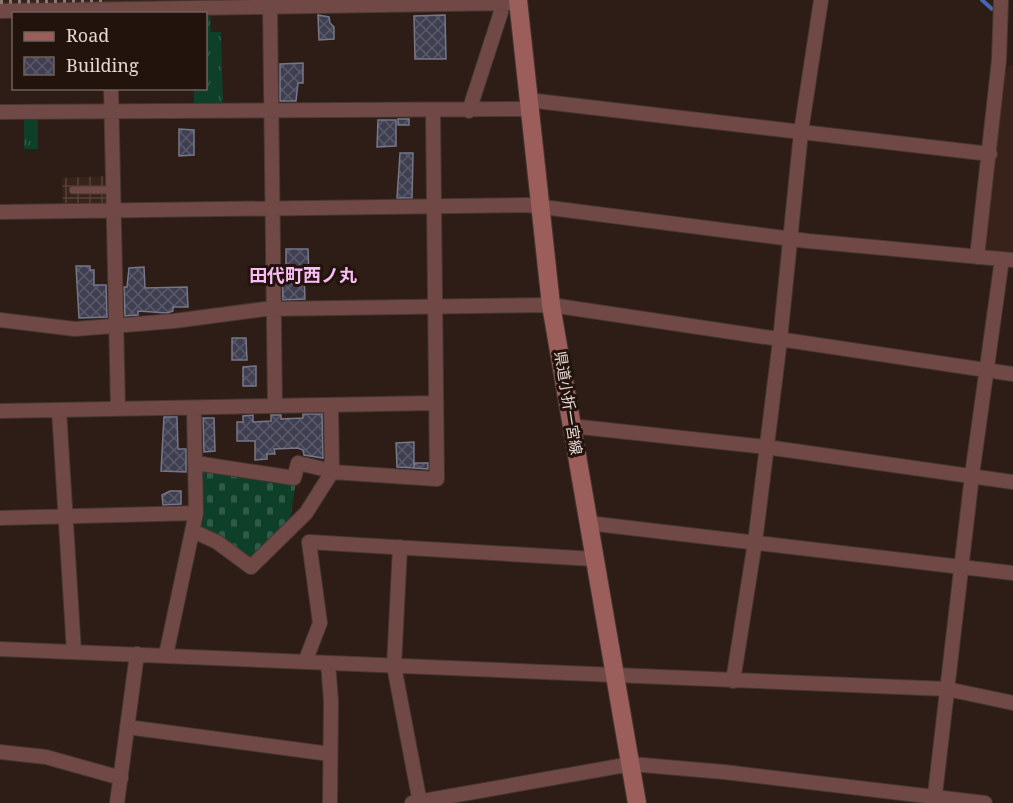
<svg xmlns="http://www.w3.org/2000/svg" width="1013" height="803" font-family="'Noto Serif','Noto Sans JP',serif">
<defs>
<pattern id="industrial-grid" width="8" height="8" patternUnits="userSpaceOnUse" patternTransform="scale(1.5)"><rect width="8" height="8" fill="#392219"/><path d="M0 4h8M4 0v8" fill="none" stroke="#56413a"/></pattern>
<pattern id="grass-tufts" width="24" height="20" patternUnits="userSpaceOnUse" patternTransform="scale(1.5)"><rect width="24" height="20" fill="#0d3f29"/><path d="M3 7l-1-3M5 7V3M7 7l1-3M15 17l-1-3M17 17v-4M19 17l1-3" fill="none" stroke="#305a47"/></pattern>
<pattern id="cemetery-stones" width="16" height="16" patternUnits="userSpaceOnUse" patternTransform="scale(1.5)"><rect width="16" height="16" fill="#0d3f29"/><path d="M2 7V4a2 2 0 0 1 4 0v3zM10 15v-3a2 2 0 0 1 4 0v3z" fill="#305a47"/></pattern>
<pattern id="building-cross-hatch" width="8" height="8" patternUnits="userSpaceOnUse" patternTransform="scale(1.5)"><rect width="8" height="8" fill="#3e3f50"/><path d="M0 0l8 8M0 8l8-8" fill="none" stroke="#5a5a68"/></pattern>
</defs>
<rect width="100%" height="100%" fill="#2d1d16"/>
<!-- built -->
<path fill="#392219" d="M0 0H464L0 8Z
M1009 66H1013V253L986 250 983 244 1003 76Z"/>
<!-- industrial -->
<path fill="url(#industrial-grid)" d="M108 176V201L104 205H63L62 178Z"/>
<!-- grass -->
<path fill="url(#grass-tufts)" d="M210 13 211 32H221L223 105 194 106V89L206 88V14Z
M24 117H38V149H24Z"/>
<!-- cemetery -->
<path fill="url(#cemetery-stones)" d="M200 466 296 481 290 520 252 559H248L203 532 199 526Z"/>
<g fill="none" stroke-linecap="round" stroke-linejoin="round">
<!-- stream -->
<path stroke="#4567ae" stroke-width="4" d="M982 0 992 9"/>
</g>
<!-- building -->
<path fill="url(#building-cross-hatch)" stroke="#75778a" stroke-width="1.5" d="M318 15 329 17 330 23 334 27V39L319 40Z
M445 15 446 59H415L414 16Z
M303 63V83H298L296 101H280V64Z
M398 119H409V125H398Z
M378 120H396V146L377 147Z
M179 129 194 130V155L179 156Z
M400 153H413L412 198H397Z
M286 249H308L309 276H304L305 299 283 300 282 267H286Z
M76 266H90V270H94V285H106L107 317 79 318Z
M144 267 145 288 187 287 188 307H173V311L167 313 138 311V315L125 316 124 287H127L129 268Z
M232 338H246L247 360H232Z
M256 366V386H243V367Z
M303 414H322L323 458 304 455 303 450 298 448 274 449 275 454H267V459L255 460V441H237V422H243V416L253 415V422L271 421V415H281V419L303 418Z
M164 417H177L178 449H186V472L161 471Z
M203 418H214L215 451 204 452Z
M414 442V468L397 467 396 443Z
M415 463H428V469L414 468Z
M170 491H181V504L163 505 162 495Z"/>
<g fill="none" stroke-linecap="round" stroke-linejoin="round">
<!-- lane casing -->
<g stroke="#463730" stroke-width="9">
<path id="lane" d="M73 190H111"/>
</g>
<!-- street casing -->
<g stroke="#463730" stroke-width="16">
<path id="street" d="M270 7 275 406
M0 11 518 3
M111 88 118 409
M528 100 990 154
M469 111 501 12 500 3
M0 112 529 109
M0 212 527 205 808 241 1013 260
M977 257 999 60 1001 0
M0 320 75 329 174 321 265 309 551 305 1013 374
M331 405 332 472
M59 410 74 652
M0 411 436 403
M571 426 766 447 1013 482
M195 463 294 478 298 463 332 471
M0 518 196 513
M588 523 1013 573
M193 531 217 542 251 567 306 513 332 472 437 479 433 111
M400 547 394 666 420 803
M0 649 947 689 1013 703
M166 655 196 513 194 408
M305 662 320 623 309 542 594 559
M328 663 331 701 330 803
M733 681 755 542 780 340 801 132 821 0
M127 727 330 754
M0 752 46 757 121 778
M117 803 137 654
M412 803 631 764 724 772 985 803
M934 803 972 475 1002 259"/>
</g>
<!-- secondary casing -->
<g stroke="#463730" stroke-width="20">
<path id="secondary" d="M518 0 551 305 637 803"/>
</g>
<!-- lane -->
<use href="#lane" stroke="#704946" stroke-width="7"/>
<!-- street -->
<use href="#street" stroke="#704946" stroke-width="14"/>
<!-- secondary -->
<use href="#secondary" stroke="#9c5e5a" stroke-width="18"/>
<!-- rail -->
<path stroke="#897b75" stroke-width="4" stroke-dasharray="3 6" stroke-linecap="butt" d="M0 2 104 0"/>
</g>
<g text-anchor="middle" stroke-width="6" stroke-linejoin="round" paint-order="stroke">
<!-- street labels -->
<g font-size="15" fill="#e3d7d2" stroke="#23130d">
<text transform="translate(568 403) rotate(81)" y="5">県道小折一宮線</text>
</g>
<!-- quarter labels -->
<g font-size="18" font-weight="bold" fill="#f9bcf4" stroke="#23130d">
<text x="303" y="282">田代町西ノ丸</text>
</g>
</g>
<!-- legend -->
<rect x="12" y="12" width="195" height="78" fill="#23130d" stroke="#70615c" stroke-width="1.5"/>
<rect x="24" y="32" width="30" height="9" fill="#9c5e5a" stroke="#70615c" stroke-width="1.5"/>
<text x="66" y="42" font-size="18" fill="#e3d7d2">Road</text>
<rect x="24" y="57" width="30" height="18" fill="url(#building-cross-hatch)" stroke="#70615c" stroke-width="1.5"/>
<text x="66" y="72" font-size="18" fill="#e3d7d2">Building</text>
</svg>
